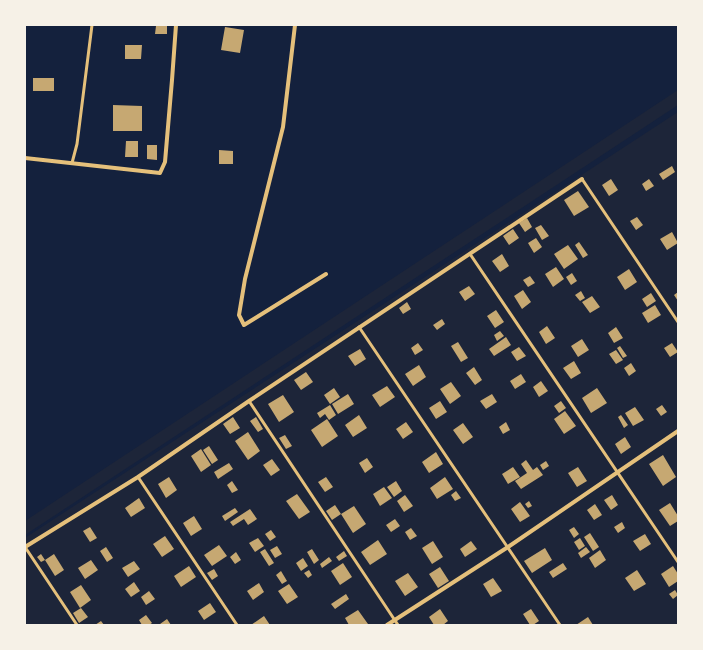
<svg xmlns="http://www.w3.org/2000/svg" width="703" height="650" font-family="Inter,sans-serif">
<rect width="100%" height="100%" fill="#14213d"/>
<!-- green -->
<path fill="#1d2539" d="M678 90V105L25 535V521Z
M678 112V625H25V538Z"/>
<!-- building -->
<path fill="#c6a872" d="M156 26H167V34H155Z
M225 27 244 30 240 53 221 50Z
M125 45H142L141 59H125Z
M33 78H54V91H33Z
M113 105 142 106V131H113Z
M126 141H138V157H125Z
M147 145H157V160L147 159Z
M219 150 233 151V164H219Z
M672 166 675 172 663 180 659 174Z
M611 179 618 190 609 196 602 185Z
M649 179 654 186 646 191 642 184Z
M578 191 589 207 574 216 564 200Z
M637 217 643 225 636 230 630 221Z
M527 218 532 227 525 232 519 223Z
M541 225 549 236 542 240 535 228Z
M513 229 519 238 509 245 503 236Z
M672 232 678 243 667 250 660 239Z
M536 238 542 247 534 253 528 243Z
M579 242 588 255 583 258 575 245Z
M568 245 578 259 564 269 554 254Z
M502 254 509 266 500 272 492 261Z
M556 267 564 279 553 287 545 274Z
M629 269 637 282 625 290 617 277Z
M572 273 577 281 571 285 566 277Z
M530 276 535 283 528 287 523 280Z
M469 286 475 294 465 301 459 292Z
M523 290 531 302 522 309 514 296Z
M581 291 585 298 580 301 575 295Z
M678 292V301L674 295Z
M651 293 656 301 647 307 642 299Z
M592 296 600 307 590 313 582 302Z
M407 302 411 309 403 314 399 308Z
M655 305 661 315 648 323 642 313Z
M496 310 504 322 495 328 487 316Z
M442 319 445 324 437 330 433 325Z
M547 326 555 338 546 344 539 332Z
M616 327 623 338 614 343 608 333Z
M500 331 504 336 497 341 494 335Z
M506 337 511 345 494 356 489 349Z
M582 339 589 350 578 357 571 346Z
M458 342 468 358 461 362 451 346Z
M418 343 423 350 415 355 411 348Z
M672 343 678 352 670 357 664 348Z
M620 346 627 356 623 358 617 348Z
M519 347 526 356 517 361 511 352Z
M360 349 366 359 355 366 348 356Z
M616 350 623 360 616 364 609 354Z
M574 361 581 373 571 379 563 368Z
M631 363 636 371 629 376 624 368Z
M419 365 426 377 413 386 405 374Z
M474 367 482 380 475 385 466 373Z
M306 372 313 382 301 390 294 380Z
M521 374 526 382 515 389 510 381Z
M541 381 548 391 539 397 533 387Z
M451 382 461 396 450 404 440 389Z
M387 386 395 397 380 407 372 395Z
M334 388 340 397 330 404 324 395Z
M597 388 607 403 591 413 582 398Z
M348 394 354 404 338 414 332 404Z
M492 394 497 402 486 409 480 401Z
M283 395 294 412 279 422 268 404Z
M440 401 447 412 436 419 429 408Z
M561 401 566 408 559 413 554 406Z
M330 405 336 415 329 420 325 414 320 418 317 413Z
M662 405 667 412 661 416 656 409Z
M635 407 644 420 633 426 625 413Z
M565 411 576 426 564 434 554 419Z
M359 415 367 428 353 437 345 425Z
M621 415 628 425 624 428 618 417Z
M233 417 240 428 230 434 223 424Z
M256 417 263 429 258 432 250 421Z
M327 419 338 436 322 447 311 430Z
M406 422 413 432 403 439 396 429Z
M506 422 510 430 503 434 499 427Z
M463 423 473 437 463 444 453 430Z
M248 432 260 451 248 460 235 441Z
M285 435 292 446 286 449 279 438Z
M625 437 631 447 621 454 615 444Z
M209 446 218 460 212 464 203 450Z
M201 449 211 465 201 472 191 456Z
M436 452 443 464 429 473 422 462Z
M663 455 676 477 663 486 649 464Z
M367 458 373 467 365 473 359 463Z
M272 459 280 470 271 476 263 465Z
M526 460 533 470 537 467 543 475 521 489 515 481 527 473 521 464Z
M546 461 549 466 543 470 540 465Z
M229 463 233 469 218 479 214 472Z
M513 467 520 477 508 484 502 474Z
M578 467 587 481 577 487 568 473Z
M169 477 177 490 166 498 158 484Z
M326 477 333 487 325 492 318 482Z
M445 477 453 489 437 499 430 488Z
M232 481 238 490 232 493 227 485Z
M396 481 402 491 394 497 387 487Z
M384 487 392 498 380 506 373 494Z
M456 491 461 498 455 501 451 495Z
M297 494 310 512 299 519 286 501Z
M405 495 413 506 404 512 397 501Z
M612 495 618 505 611 510 604 500Z
M139 498 145 508 131 517 125 508Z
M529 501 532 506 528 508 525 504Z
M520 502 530 516 520 522 511 509Z
M670 503 678 516V521L670 526 659 510Z
M595 504 602 515 594 520 587 510Z
M335 505 341 514 332 520 326 511Z
M354 506 366 524 353 533 341 514Z
M235 508 238 512 225 521 222 516Z
M250 509 257 519 248 525 244 519 233 526 230 522Z
M194 516 202 529 191 536 183 523Z
M395 519 400 526 391 532 386 525Z
M622 522 625 528 618 533 614 527Z
M90 527 97 538 90 542 83 531Z
M574 527 579 534 574 538 569 530Z
M411 528 417 536 410 540 405 532Z
M271 530 276 537 270 541 265 534Z
M590 533 599 547 593 551 584 537Z
M645 534 651 544 640 551 633 541Z
M165 536 174 549 162 557 153 544Z
M258 538 264 546 255 552 249 543Z
M580 538 585 546 579 550 574 542Z
M378 540 387 554 370 565 361 552Z
M433 541 443 557 432 564 422 548Z
M471 541 477 549 465 557 460 549Z
M219 545 227 556 212 566 204 555Z
M277 546 282 554 275 558 270 550Z
M106 547 113 558 107 562 100 551Z
M586 547 590 552 581 558 578 553Z
M545 548 552 560 532 573 524 561Z
M265 549 274 563 269 566 260 552Z
M312 549 319 560 314 564 307 552Z
M600 550 606 560 595 568 589 558Z
M344 551 347 556 339 561 336 557Z
M236 552 241 560 235 564 230 557Z
M41 554 45 560 41 562 37 557Z
M54 554 64 570 55 576 45 560Z
M329 557 332 561 322 568 320 564Z
M303 558 308 566 301 571 296 563Z
M91 560 98 570 85 579 78 568Z
M134 561 140 569 128 577 122 568Z
M343 563 352 577 340 585 331 571Z
M563 563 567 569 553 578 549 572Z
M189 566 196 577 181 587 174 576Z
M673 566 678 574V581L669 587 661 574Z
M440 567 449 581 438 588 429 574Z
M214 569 218 576 212 580 207 573Z
M309 570 312 575 308 578 304 573Z
M637 570 646 584 634 591 625 578Z
M281 571 287 581 282 584 276 575Z
M408 573 418 587 405 596 395 581Z
M493 578 502 591 491 597 483 584Z
M134 582 140 591 131 597 125 589Z
M259 583 264 592 253 600 247 591Z
M289 584 298 597 287 604 278 591Z
M81 585 91 600 80 608 70 592Z
M675 590 678 595 673 599 669 594Z
M149 591 155 599 146 605 141 597Z
M346 594 349 599 335 609 331 604Z
M210 603 216 612 204 620 198 611Z
M81 608 88 617 79 623 73 613Z
M440 609 448 621 443 625H434L429 617Z
M531 609 539 621 533 625H530L523 614Z
M358 610 368 624 366 625H349L345 618Z
M146 615 152 623 149 625H142L139 620Z
M264 616 270 625H251Z
M588 617 593 625H576Z
M167 619 171 625H161L160 624Z
M101 621 104 625H95Z"/>
<g fill="none" stroke-linecap="round" stroke-linejoin="round">
<!-- service -->
<path stroke="#e5c07b" stroke-width="3" d="M72 163 77 144 92 25
M582 179 678 322
M470 254 678 562
M359 327 560 625
M249 401 398 625
M138 477 237 625
M25 547 77 625"/>
<!-- minor -->
<path stroke="#e5c07b" stroke-width="4" d="M295 25 283 127 245 279 239 315 244 325 326 274
M25 158 160 173 165 162 172 80 176 25
M25 547 138 477 249 401 582 179
M387 625 508 547 678 431"/>
</g>
<!-- border -->
<rect width="703" height="650" fill="none" stroke="#f6f1e7" stroke-width="52"/>
</svg>
